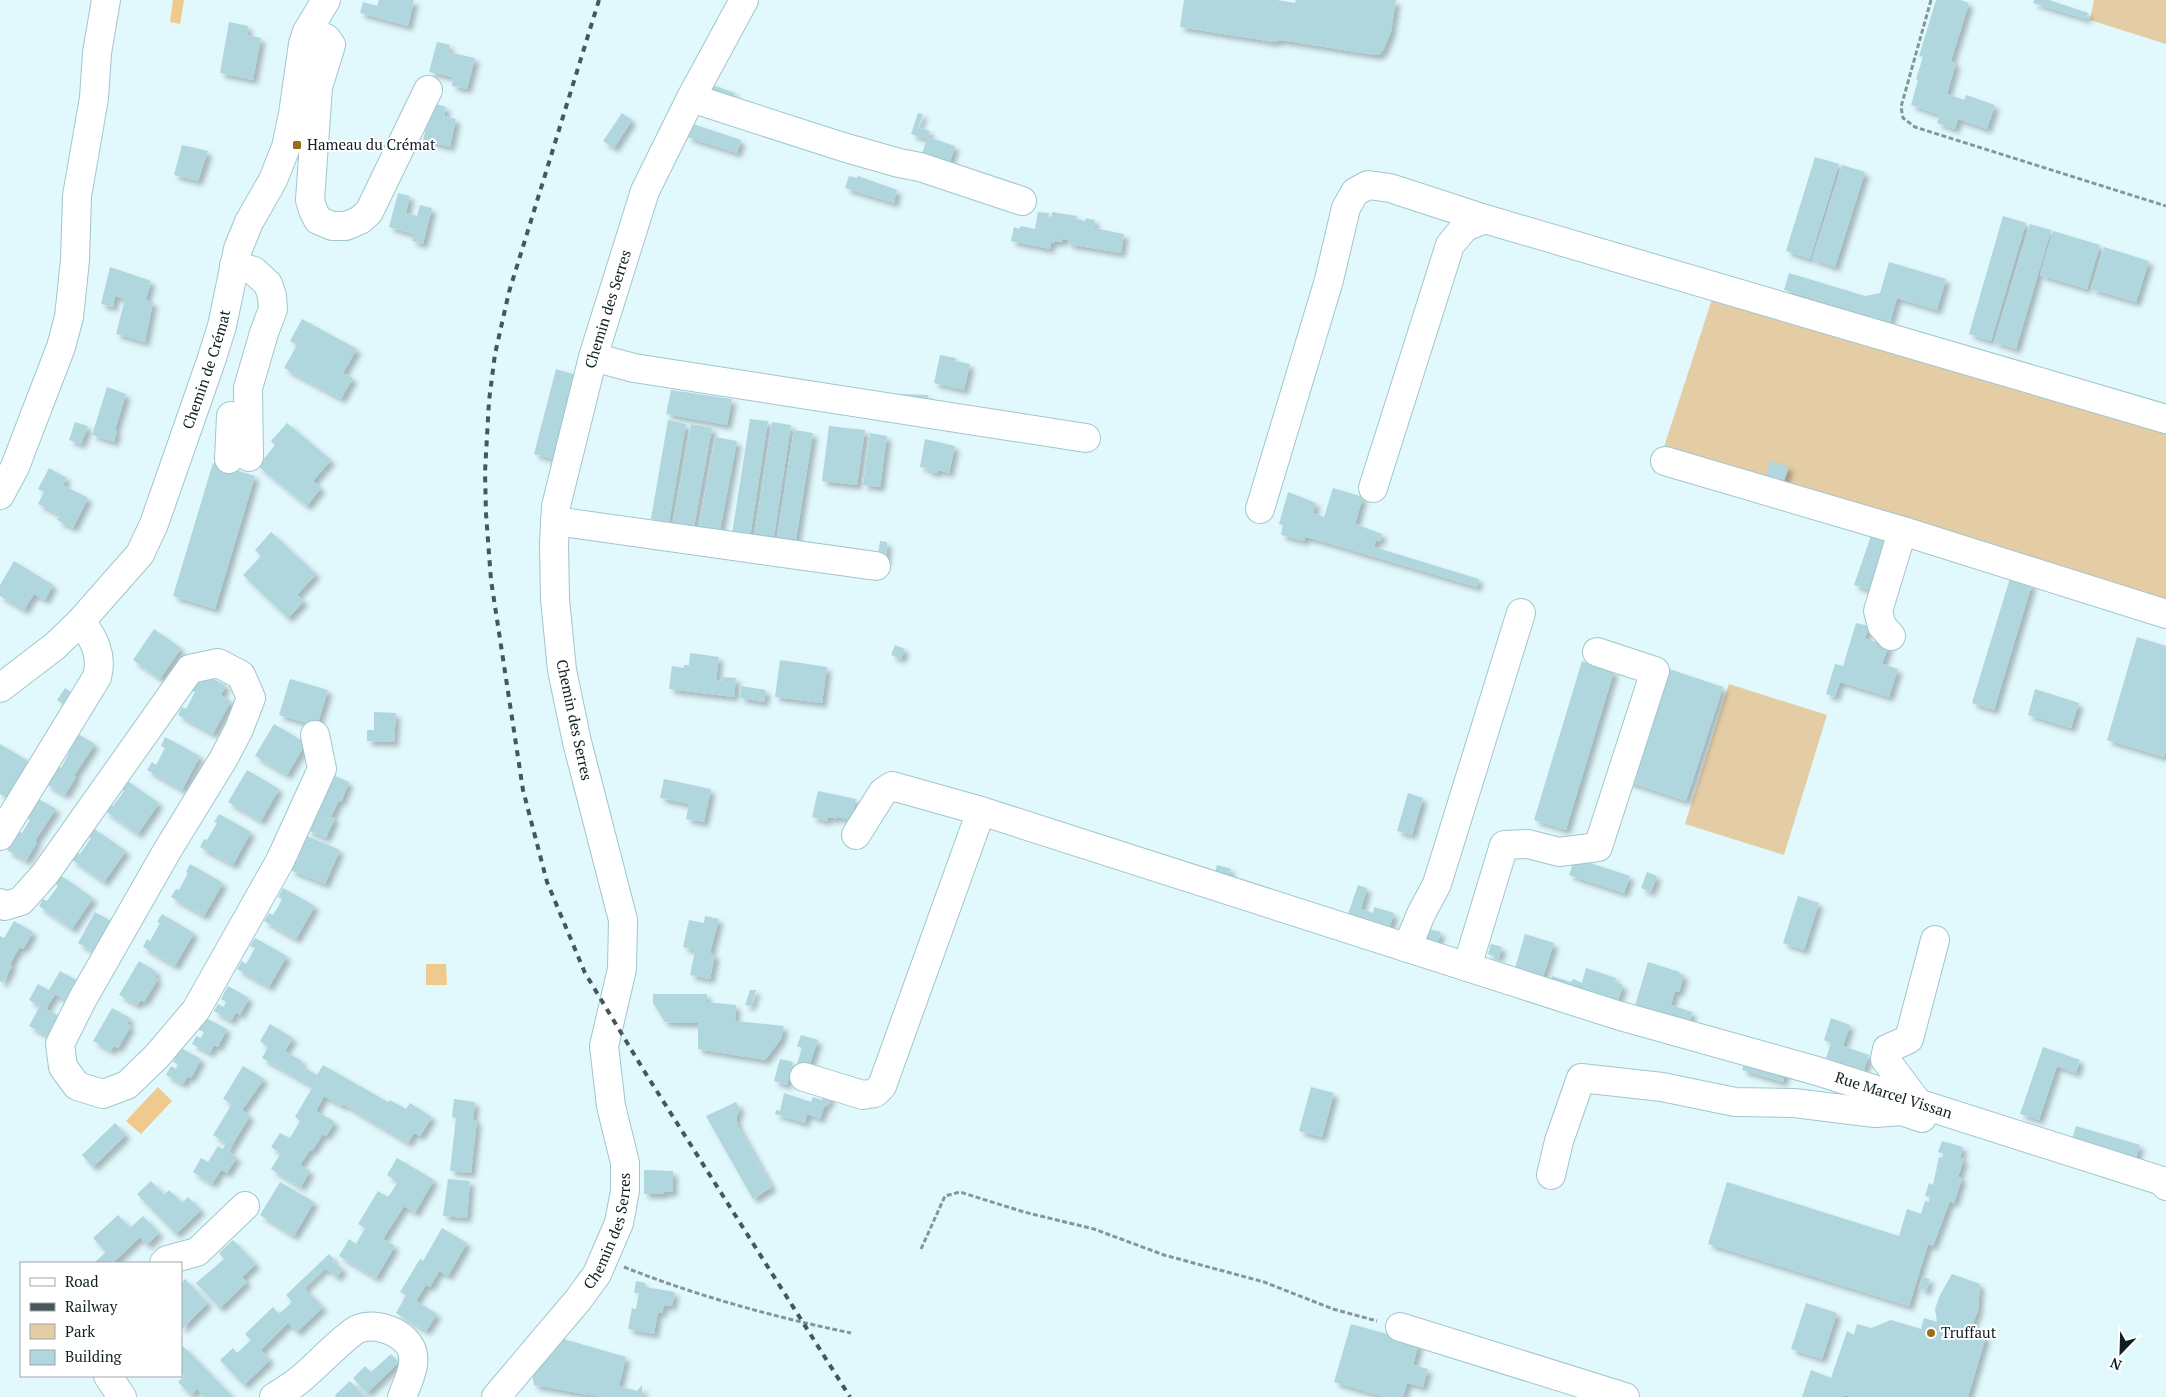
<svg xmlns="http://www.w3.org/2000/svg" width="2166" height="1397" font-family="'PT Serif',serif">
<defs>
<filter id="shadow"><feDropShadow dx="4.5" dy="4.5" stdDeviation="2.5" flood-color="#0004"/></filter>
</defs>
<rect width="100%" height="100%" fill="#e1f8fd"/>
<!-- green -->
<path fill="#e4cca5" d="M2094 0H2166V44L2090 20Z
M1714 293 2166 427V605L1663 450Z
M1729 684 1827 715 1784 855 1685 824Z"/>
<!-- water -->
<path fill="#efca8c" d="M173 0H184L180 24 170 22Z
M426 964H446L447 985H426Z
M158 1087 172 1101 141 1134 126 1121Z"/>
<!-- building -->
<path fill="#b0d6de" filter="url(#shadow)" d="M379 0H414L408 26 360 13 363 2 377 6Z
M1184 0H1277L1295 3 1296 0H1396L1391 32 1384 49 1379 55H1375L1294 42 1280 40 1274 42 1180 27Z
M1936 0H1960L1969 3 1951 61 1956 63 1947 94 1964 100 1966 95 1995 105 1987 129 1958 119 1955 129 1937 123 1940 115 1911 105 1918 80 1916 79 1923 57 1919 56Z
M2034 0H2049L2088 13 2086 19 2033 3Z
M229 22 248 26 247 35 261 38 253 80 220 73Z
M437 42 450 45 448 52 475 58 467 89 452 86 453 77 429 72Z
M710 84 735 93 731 106 705 98Z
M432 103 446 107 444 116 456 119 450 147 423 140Z
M622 113 632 120 614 148 603 141Z
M918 113 923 114 918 128 930 131 928 137 955 146 949 165 921 156 927 139 911 134Z
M693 124 741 140 737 153 687 137Z
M182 145 208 151 198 181 174 175Z
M1815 157 1839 164 1810 259 1786 251Z
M1842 165 1865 172 1835 267 1812 259Z
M849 176 857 178 858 176 897 190 894 203 845 188Z
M398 193 410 196 406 213 417 216 420 205 432 208 423 244 412 241 414 234 389 227Z
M1038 212 1049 213 1048 219 1051 220 1052 212 1077 216 1076 219 1085 221 1086 218 1095 220 1094 228 1124 234 1121 253 1068 244 1069 240 1062 239 1061 242 1054 241 1053 243 1051 242 1050 249 1011 241 1014 227 1020 229V226L1035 229Z
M2003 216 2026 223 1991 341 1969 334Z
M2030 224 2051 230 2016 349 1994 342Z
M2053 231 2100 245 2087 289 2040 275Z
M2104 247 2149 261 2136 302 2091 289Z
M1889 262 1946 279 1937 310 1897 298 1890 322 1784 290 1789 273 1865 296 1880 293Z
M110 267 151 281 146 300 153 302 145 342 116 334 125 299 115 296 113 307 101 304Z
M302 319 357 349 343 373 353 378 341 399 284 368 297 345 290 341Z
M940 355 956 358 955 361 970 364 964 390 934 383Z
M556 369 576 375 557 460 534 454Z
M107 387 126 394 115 430H117L114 442 92 435Z
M671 390 732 399 727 425 666 414Z
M903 394 928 395V406L903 403Z
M750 419 768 421 750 537 732 534Z
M668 420 686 424 669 523 651 519Z
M75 422 88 426 81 444 69 440Z
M772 422 791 425 773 543 754 540Z
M287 423 331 460 313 481 321 488 307 506 258 466 275 445 271 441Z
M691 424 712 428 694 527 673 523Z
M829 426 865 430 857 485 822 481Z
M794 430 813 433 795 546 776 543Z
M870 433 887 436 880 487 863 485Z
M715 437 737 441 720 531 699 527Z
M925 439 955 446 949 473 938 470 937 473 927 471 928 468 920 467Z
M1770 461 1789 467 1784 481 1766 476Z
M213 463 255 476 215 609 173 596Z
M49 468 67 478 63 485 88 498 73 528 57 520 60 515 38 504 44 492 38 489Z
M1333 488 1363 497 1355 524 1382 534 1380 542 1376 540 1374 547 1479 579 1477 587 1314 539 1305 537 1304 541 1281 535 1283 525 1279 524 1288 492 1316 503 1313 513 1324 517Z
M271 532 316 574 297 595 304 601 288 618 243 575 261 556 255 550Z
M1872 533 1893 539 1876 592 1854 585Z
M880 541 887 542 886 562 877 561Z
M14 561 53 585 45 600 34 594 24 610 0 596V585Z
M2010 578 2032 584 1994 710 1972 703Z
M1856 623 1869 626 1865 639 1889 645 1882 664 1898 669 1889 697 1840 682 1835 697 1826 694 1835 664 1843 666Z
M154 629 181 648 160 679 133 660Z
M2137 637 2166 646V751L2164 757 2107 740Z
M895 645 905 649 901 659 891 655Z
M690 653 719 657 716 680 722 681V677L736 678 734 697 669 689 672 666 684 668V665H689Z
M780 660 827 667 822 703 775 697Z
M1582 661 1614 671 1566 830 1534 820Z
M1663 667 1723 687 1686 801 1626 781Z
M201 673 226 685 221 695 231 701 213 734 178 715 182 707 186 709 195 692 191 690Z
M290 679 328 690 317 726 279 715Z
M741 686 766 690 764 702 740 698Z
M65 688 75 695 67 707 57 700Z
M2035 689 2079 703 2071 728 2028 715Z
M374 712 396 713 394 742 367 741V730H374Z
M274 724 306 743 287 775 255 756Z
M76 733 95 744 74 776 76 777 65 795 46 784 57 765 61 768 69 753 65 751Z
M165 737 200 756 182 790 147 770 152 762 156 765 165 748 161 746Z
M0 744 27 760 25 764 31 768 13 798 7 794 5 797 0 794Z
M247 770 279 789 261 821 228 802Z
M330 774 349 782 341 802 339 800 331 817 335 818 326 838 307 830Z
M664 779 711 789 704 822 686 819 689 804 660 798Z
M126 780 159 803 138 834 105 811 110 804 113 806 124 791 120 789Z
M818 791 856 799 851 820 837 817V819L828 817 827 821 812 817Z
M1408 793 1423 798 1412 835 1397 831Z
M37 798 56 809 35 841 37 842 26 861 7 850 18 831 22 833 30 820 26 817Z
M219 814 251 832 233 865 200 847 204 839 207 840 217 823 214 822Z
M93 828 126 851 104 882 71 859 76 852 80 854 91 838 88 836Z
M305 835 340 850 325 884 290 870 295 860 297 861 303 846 301 845Z
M1575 858 1630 876 1624 893 1569 875Z
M190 864 223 883 204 916 171 897 176 889 179 890 188 873 186 872Z
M1217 865 1231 869 1227 879 1214 875Z
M1647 872 1657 876 1651 892 1641 888Z
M60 875 93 898 72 929 39 906 43 899 47 901 58 886 55 883Z
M1358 885 1367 888 1361 909 1373 913 1374 907 1394 913 1389 929 1347 917Z
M283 888 315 906 296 939 264 921 269 913 273 915 278 907 282 899 278 897Z
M1798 896 1819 903 1804 950 1783 943Z
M95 912 118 925 101 956 78 943Z
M162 914 194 933 175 966 143 947 147 939 150 941 160 923 157 922Z
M705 916 719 919 710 953 715 955 710 979 690 975 695 950 683 947 689 920 704 923Z
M14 921 33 932 23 949 20 947 15 955 10 964 12 966 3 983 0 981V936L4 938Z
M1426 928 1441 932 1437 945 1423 940Z
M1525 934 1554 943 1543 977 1515 968Z
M255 938 287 956 269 987 237 969 242 961 246 964 250 957 255 948 250 946Z
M1491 944 1502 947 1499 958 1488 954Z
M139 961 157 972 154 977 158 979 144 1002 141 1000 137 1005 119 995Z
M1648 962 1680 972 1679 974 1684 975 1679 992 1675 991 1671 1005 1692 1012 1689 1026 1634 1009Z
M1586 968 1616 978 1614 982 1623 985 1617 1004 1598 998 1599 994 1551 980 1552 976 1571 982 1573 979 1582 983Z
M60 971 78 981 68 1001 55 994 46 1009 59 1016 48 1036 29 1026 40 1006 29 1000 38 984 49 990Z
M228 986 249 998 240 1015 236 1012 231 1021 214 1011 218 1004 224 1007 226 1002 221 999Z
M750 990H756L751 1006 745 1005Z
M653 994H707V1002L736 1005 735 1021 784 1026 781 1039 765 1060 698 1049V1023L665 1022 653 1003Z
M112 1008 130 1018 127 1024 131 1026 118 1048 114 1046 111 1051 93 1041Z
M206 1018 227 1029 218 1047 214 1045 210 1053 192 1044 196 1036 201 1038 204 1032 199 1030Z
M1831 1018 1850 1025 1843 1046 1869 1055 1864 1070 1826 1058 1831 1043 1824 1040Z
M270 1024 293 1038 285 1051 302 1061 300 1065 317 1075 323 1065 388 1102 390 1100 406 1109 410 1103 432 1117 420 1136 414 1133 408 1143 343 1104 342 1106 324 1096 316 1111 335 1122 326 1136 323 1134 312 1151 310 1150 300 1165 310 1171 301 1187 271 1169 281 1153 271 1147 280 1133 290 1138 300 1121 295 1117 312 1088 309 1087 310 1085 262 1058 268 1047 260 1041Z
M801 1035 818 1040 809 1067 797 1064 802 1048 797 1046Z
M2043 1047 2080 1060 2076 1073 2057 1066 2039 1120 2020 1114Z
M181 1048 201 1059 191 1078 188 1076 183 1084 166 1075 171 1066 176 1069 178 1064 173 1062Z
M1746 1058 1786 1070 1783 1082 1742 1070Z
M780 1059 793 1062 787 1085 774 1081Z
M243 1066 264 1079 242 1110 250 1116 228 1152 237 1157 227 1173 221 1170 212 1184 193 1172 201 1158 208 1162 218 1146 223 1149 226 1143 213 1135 232 1104 223 1099Z
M1311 1087 1334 1093 1322 1137 1299 1131Z
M784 1093 811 1102 813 1097 822 1100 824 1094 831 1096 827 1106 825 1105 820 1119 807 1114 805 1123 775 1114 776 1110 780 1111Z
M454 1099 475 1102 473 1120H477L471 1173 450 1171 456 1118 452 1117Z
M736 1102 740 1109 736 1118 738 1126 772 1187 753 1199 706 1116Z
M115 1123 126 1135 93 1167 82 1155Z
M2076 1126 2140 1145 2135 1162 2071 1142Z
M1942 1141 1963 1147 1960 1158 1964 1159 1958 1177 1962 1178 1954 1203 1950 1201 1933 1246 1928 1244 1909 1306 1708 1244 1727 1182 1899 1236 1907 1209 1921 1214 1925 1201 1929 1202 1930 1197 1925 1196 1929 1183 1933 1185 1939 1157 1942 1158 1944 1154 1938 1152Z
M397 1158 434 1180 415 1213 404 1206 383 1239 395 1246 376 1278 339 1256 349 1239 356 1244 365 1228 358 1224 378 1191 388 1197 398 1182 387 1175Z
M644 1170 673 1171V1192H664V1194H644Z
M448 1179 470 1181 467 1218 443 1216Z
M151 1181 164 1195 169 1190 182 1203 188 1197 201 1210 176 1234 137 1194Z
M280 1182 314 1202 294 1236 260 1215Z
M118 1215 130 1228 143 1216 159 1233 147 1245 140 1237 115 1261 117 1263H94L106 1252 93 1238Z
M442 1228 467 1243 448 1276 439 1271 430 1287 426 1285 416 1301 437 1314 426 1331 396 1313 406 1295 400 1292 420 1259 423 1261Z
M233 1240 256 1264 242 1277 247 1282 220 1308 196 1283 224 1259 219 1253Z
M329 1254 334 1259 332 1261 343 1269 337 1277 325 1268 304 1288 323 1307 297 1332 288 1323 261 1350 270 1360 244 1385 220 1360 233 1348 237 1353 251 1340 245 1334 273 1307 279 1314 292 1302 286 1295Z
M1952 1274 1980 1284 1978 1310 1973 1324 1967 1330 1986 1336 1968 1397H1851L1845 1395V1397H1802L1811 1370 1831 1378 1847 1331 1854 1335 1857 1324 1871 1328 1891 1320 1921 1329 1924 1318 1937 1322 1935 1309 1940 1295Z
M1923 1277 1930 1279 1926 1291 1919 1288Z
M185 1279 208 1303 181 1330V1283Z
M636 1281 645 1283V1287L675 1292 672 1306 664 1305 662 1313 658 1312 654 1334 628 1329 632 1308 636 1309 639 1293H634Z
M1806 1303 1837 1313 1822 1359 1791 1349Z
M1351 1324 1419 1343 1413 1365 1428 1369 1423 1387 1407 1383 1403 1397H1384L1334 1382Z
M560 1338 626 1357 619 1386 637 1391 642 1385V1397H601L534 1385 532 1373Z
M183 1346 233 1397H205L197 1389 191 1395 178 1382 184 1376 181 1373V1348Z
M391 1354 399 1362 367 1393 353 1378 365 1366 371 1372Z
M350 1381 365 1397H336L335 1395Z"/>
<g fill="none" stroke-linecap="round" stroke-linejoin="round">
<!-- minor casing -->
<g stroke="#a1c6ce" stroke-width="30">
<g id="minor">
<path d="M307 32 326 38 331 45 318 87 310 200 313 210 318 220 332 226H346L360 220 369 212 428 90"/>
<path d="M691 98 843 147 899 163 920 167 1022 201"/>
<path d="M234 265 254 271 268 284 272 296 273 309 264 333 248 388 249 457"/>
<path d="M593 357 634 368 1086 438"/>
<path d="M229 459 231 416"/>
<path d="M1665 461 1906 532 2166 614"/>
<path d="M1373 488 1450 245 1465 227 1485 219 2166 419"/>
<path d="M0 495 15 467 26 438 61 347 69 317 75 260 77 196 94 98 97 53 106 0"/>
<path d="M1260 509 1329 280 1346 208 1355 192 1368 185 1390 188 1485 219"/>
<path d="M555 521 876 566"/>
<path d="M1891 636 1882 626 1878 611 1899 542 1906 532"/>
<path id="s1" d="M0 688 55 646 81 621 140 554 154 524 211 361 222 326 238 249 249 222 273 180 286 147 293 114 303 44 307 32 326 0"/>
<path id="s2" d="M856 835 883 792 892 786 981 811 1617 1015 1817 1071 2162 1181 2166 1186"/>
<path d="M0 836 97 677C103 655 94 639 81 621"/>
<path d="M0 903 5 906 21 901 45 874 190 669 218 663 241 675 251 698 239 729 224 758 167 851 82 1000 60 1044 63 1067 77 1086 103 1094 127 1085 157 1056 196 1010 280 861 322 769 315 735"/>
<path d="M1407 948 1421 914 1437 884 1521 613"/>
<path d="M1467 967 1504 845 1528 844 1559 852 1598 847 1655 671 1597 652"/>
<path d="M804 1077 863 1095 875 1093 882 1086 981 811"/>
<path d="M1918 1103 1885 1059 1887 1049 1909 1039 1935 940"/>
<path d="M1551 1175 1559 1141 1581 1078 1662 1087 1735 1102 1794 1103 1875 1113 1902 1111 1922 1118"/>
<path d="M164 1263 167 1260 197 1252 245 1206"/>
<path d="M1400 1327 1625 1397"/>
<path d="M108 1376 122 1397"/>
<path d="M274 1397C284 1391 294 1385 303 1377 314 1368 348 1333 358 1329 374 1323 393 1329 405 1340 422 1356 409 1379 402 1397"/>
<path id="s3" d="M496 1397 578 1300 597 1274 619 1223 625 1191V1163L611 1106 604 1046 622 969 623 920 577 742 562 670 555 599 554 544 556 506 593 357 645 191 691 98 744 0"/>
</g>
</g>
<!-- path -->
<path stroke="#83969b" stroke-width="3" stroke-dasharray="5 2.5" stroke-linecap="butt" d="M1931 0 1901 107 1903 118 1915 127 2166 206
M921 1249 945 1196 960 1192 1024 1212 1094 1229 1164 1255 1264 1282 1333 1309 1377 1321
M624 1267C697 1296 774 1317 851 1333"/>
<!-- minor -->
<use href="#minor" stroke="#fff" stroke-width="28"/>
<!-- rail -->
<path stroke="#46565a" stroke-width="4" stroke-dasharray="6 6" stroke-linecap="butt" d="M599 0 509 292 495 354 489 401 485 472 486 514 491 580 523 790 547 882 585 973 646 1074 850 1397"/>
</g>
<!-- markers -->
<g fill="#966d19" stroke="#fff" stroke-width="2">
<rect x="292" y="140" width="10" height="10" rx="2.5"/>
<circle cx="1931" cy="1333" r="5"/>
</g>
<g text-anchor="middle" stroke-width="4" stroke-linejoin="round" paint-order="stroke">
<!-- poi labels -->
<g font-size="15" fill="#111f22" stroke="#fff" text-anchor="start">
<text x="307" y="150">Hameau du Crémat</text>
<text x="1941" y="1338">Truffaut</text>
</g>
<!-- street labels -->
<g font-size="15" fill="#111f22" stroke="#fff">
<text dy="5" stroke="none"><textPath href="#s3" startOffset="1148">Chemin des Serres</textPath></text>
<text dy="5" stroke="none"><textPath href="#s1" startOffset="391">Chemin de Crémat</textPath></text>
<text transform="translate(574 720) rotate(78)" y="5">Chemin des Serres</text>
<text dy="5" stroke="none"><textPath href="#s2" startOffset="1110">Rue Marcel Vissan</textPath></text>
<text dy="5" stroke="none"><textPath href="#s3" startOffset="204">Chemin des Serres</textPath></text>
</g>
</g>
<!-- legend -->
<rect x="20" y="1262" width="162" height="115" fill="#ffffff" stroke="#a0a5a7"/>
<rect x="30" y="1278" width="25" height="8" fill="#ffffff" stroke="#a0a5a7"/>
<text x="65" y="1287" font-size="15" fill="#111f22">Road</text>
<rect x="30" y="1303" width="25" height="8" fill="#46565a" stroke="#a0a5a7"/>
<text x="65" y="1312" font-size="15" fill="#111f22">Railway</text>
<rect x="30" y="1324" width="25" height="15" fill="#e4cca5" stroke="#a0a5a7"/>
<text x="65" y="1337" font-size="15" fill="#111f22">Park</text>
<rect x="30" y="1350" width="25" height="15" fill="#b0d6de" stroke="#a0a5a7"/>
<text x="65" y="1362" font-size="15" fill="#111f22">Building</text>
<!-- north arrow -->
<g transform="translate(2121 1352) rotate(203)" stroke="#ffffff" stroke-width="4" paint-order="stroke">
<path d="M0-4L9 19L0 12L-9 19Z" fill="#111f22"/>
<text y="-8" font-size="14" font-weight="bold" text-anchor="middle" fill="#111f22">N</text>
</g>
</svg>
